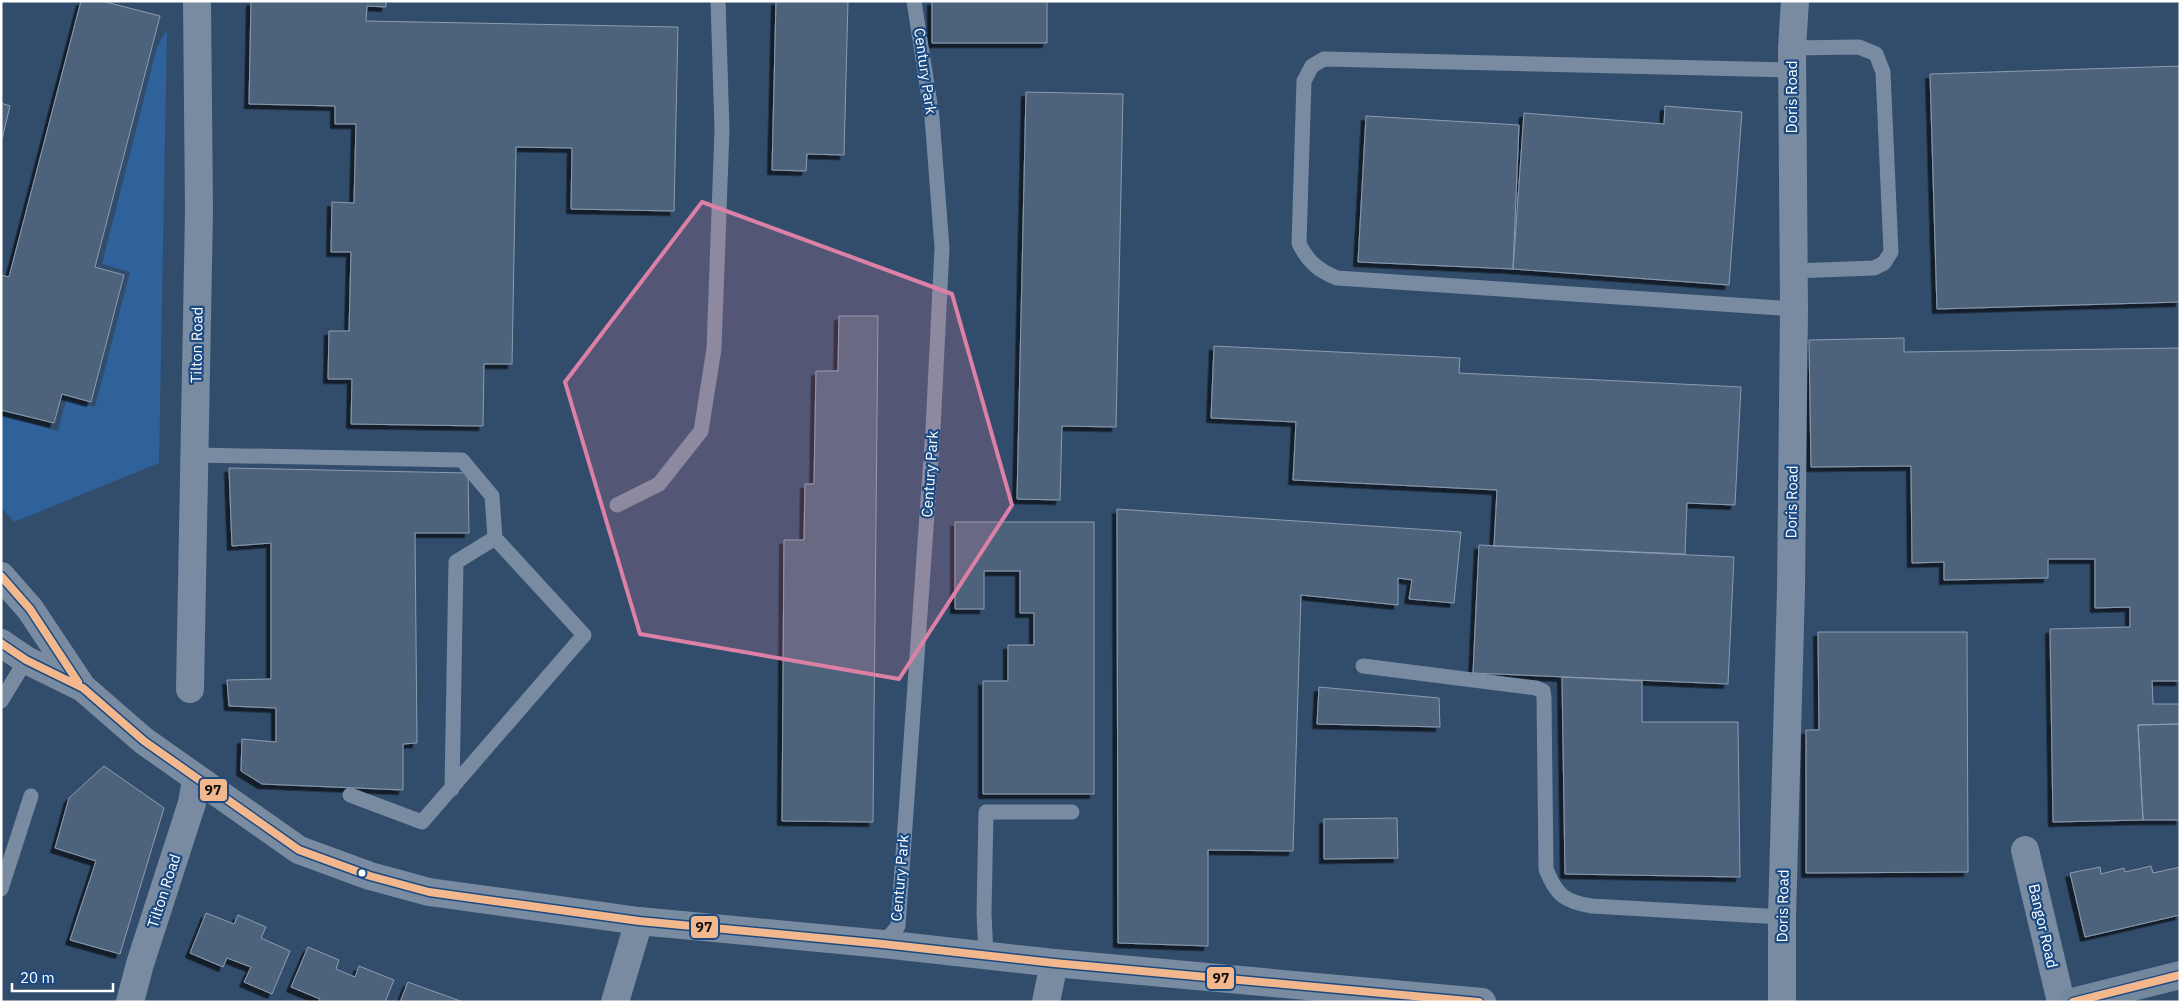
<svg xmlns="http://www.w3.org/2000/svg" width="2181" height="1003" font-family="'IBM Plex Sans',sans-serif">
<defs>
<filter id="shadow"><feDropShadow dx="-4.5" dy="4.5" stdDeviation="0" flood-color="#0009"/></filter>
</defs>
<rect width="100%" height="100%" fill="#324c6b"/>
<!-- green -->
<path fill="#2f619a" d="M167 30 159 463 14 522 1 507V415L58 431 66 400 95 407 130 272 102 264 157 47Z"/>
<!-- building -->
<path fill="#4e637c" stroke="#8c9caf" filter="url(#shadow)" d="M81 1H102L160 16 95 267 124 275 91 402 62 394 54 423 1 410V275L9 277Z
M251 1H386V7L367 6 366 21 678 27 674 211 571 209 572 148 516 147 512 364H484L483 426 351 424 352 379H328L329 331H349L351 252H331L332 202 354 203 356 124H335V106L249 104Z
M776 1H848L844 155 807 154 806 171 772 170Z
M932 1H1047V43H932Z
M2180 66V302L1937 309 1930 74Z
M1026 92 1123 94 1116 427 1062 426 1060 500 1017 499Z
M1 103 10 106 2 139H1Z
M1665 106 1742 112 1729 285 1513 269 1524 113 1664 124Z
M1366 116 1519 125 1513 269 1358 262Z
M839 316H878L873 822 782 821 784 540H804L805 484H814L816 371H838Z
M1904 338V352L2180 348V681H2152L2153 704H2180V724L2138 725 2143 820 2053 822 2050 629 2130 627V607L2095 608V559H2048V578L1944 580V562L1912 563 1911 466 1811 467 1809 340Z
M1214 346 1460 358 1459 373 1741 387 1735 505 1687 503 1685 554 1494 546 1497 490 1293 480 1296 422 1211 418Z
M229 468 468 473 469 533H415L417 743 403 744V790L262 784 241 771 242 739 276 742V708L229 706 227 680 271 679V543L232 546Z
M1117 509 1461 532 1454 603 1409 599 1412 580 1398 578V605L1301 595 1293 851 1208 850V946L1118 943Z
M955 522H1094V794H983V681H1008V645H1034V613H1020V571H984V609H955Z
M1479 545 1734 557 1728 684 1473 673Z
M1818 632H1967L1968 872 1806 873V730H1819Z
M1562 677 1642 681V722H1738L1740 877 1565 874Z
M1319 687 1439 698 1440 727 1317 724Z
M2180 724V820H2143L2138 725Z
M104 766 164 808 120 954 70 940 96 861 55 848 69 798Z
M1397 818 1398 858 1324 859V819Z
M2151 866 2153 873 2180 867V915L2085 937 2070 873 2100 867 2101 874 2124 868 2125 872Z
M206 913 234 924 238 915 266 927 261 938 290 951 272 994 244 982 251 967 227 958 223 967 190 953Z
M308 947 339 960 336 969 355 977 359 966 394 980 385 1002H319L320 999 291 987Z
M408 982 463 1002H400Z"/>
<g fill="none" stroke-linecap="round" stroke-linejoin="round">
<!-- service -->
<path stroke="#788ba1" stroke-width="15" d="M1792 48 1859 47 1876 54 1883 72 1891 252 1884 263 1874 268 1793 271
M1792 70 1324 59 1312 66 1304 81 1299 243C1307 261 1319 271 1337 278L1794 309
M194 455 462 460 492 496 495 538 584 635 422 822 350 795
M617 505 659 484 701 431 714 349 722 130 718 1
M1363 666 1536 688 1543 691 1544 698 1546 869C1556 895 1565 902 1592 906L1782 917
M1 701 26 660
M452 789 456 562 495 538
M1 889 31 796
M883 944 898 926 933 429 942 248 932 117 914 1
M986 955 984 914 986 812H1072"/>
<!-- minor -->
<path stroke="#788ba1" stroke-width="28" d="M190 689 199 211 197 1
M2025 850 2061 1002
M130 1002 140 964 192 803 196 780
M615 1002 639 921
M1046 1002 1054 963
M1782 1002V917L1791 589 1794 309 1792 48 1795 1"/>
<!-- tertiary -->
<path stroke="#788ba1" stroke-width="28" d="M1 576 30 609 82 687
M1 643 26 660 83 688 144 741 299 850 370 876 429 892 639 921 883 944 1054 963 1482 1002"/>
<!-- secondary -->
<path stroke="#73879d" stroke-width="28" d="M2072 1002 2180 975"/>
<!-- bus-1 casing -->
<g stroke="#1b4a82" stroke-width="11">
<path id="bus-1" d="M1 576 30 609 78 682
M1 643 26 660 83 688 144 741 299 850 370 876 429 892 639 921 883 944 1054 963 1479 1002
M2073 1002 2180 975"/>
</g>
<!-- bus-1 -->
<use href="#bus-1" stroke="#f2b78c" stroke-width="8"/>
</g>
<!-- marked area -->
<path fill="#dd80a5" fill-opacity="0.2" stroke="#dd80a5" stroke-width="4" stroke-linejoin="round" d="M702 202 952 294 1012 505 899 679 640 634 565 382Z"/>
<!-- markers -->
<circle fill="#fff" stroke="#1b4a82" stroke-width="2" cx="362" cy="873" r="4.5"/>
<g text-anchor="middle" stroke-width="4.5" stroke-linejoin="round" paint-order="stroke">
<!-- street labels -->
<g font-size="15" fill="#fff" stroke="#1b4a82">
<text transform="translate(925 71) rotate(82)" y="5">Century Park</text>
<text transform="translate(1792 97) rotate(-90)" y="5">Doris Road</text>
<text transform="translate(197 345) rotate(-89)" y="5">Tilton Road</text>
<text transform="translate(930 474) rotate(-86)" y="5">Century Park</text>
<text transform="translate(1792 502) rotate(-89)" y="5">Doris Road</text>
<text transform="translate(900 878) rotate(-85)" y="5">Century Park</text>
<text transform="translate(164 891) rotate(-72)" y="5">Tilton Road</text>
<text transform="translate(1783 906) rotate(-89)" y="5">Doris Road</text>
<text transform="translate(2043 926) rotate(77)" y="5">Bangor Road</text>
</g>
</g>
<g stroke="#1b4a82" stroke-width="2">
<rect x="199" y="778" width="29" height="24" rx="5" fill="#f2b78c"/>
<rect x="690" y="915" width="29" height="24" rx="5" fill="#f2b78c"/>
<rect x="1206" y="966" width="29" height="24" rx="5" fill="#f2b78c"/>
</g>
<g font-size="14" text-anchor="middle" font-weight="bold" fill="#111">
<text x="213" y="795">97</text>
<text x="704" y="932">97</text>
<text x="1221" y="983">97</text>
</g>
<!-- border -->
<rect width="2181" height="1003" fill="none" stroke="#ffffff" stroke-width="5"/>
<!-- scale -->
<path d="M12 983v8h101v-8" fill="none" stroke="#ffffff" stroke-width="2.5"/>
<text x="20" y="983" font-size="15" fill="#ffffff" stroke="#1b4a82" stroke-width="4" paint-order="stroke">20 m</text>
</svg>
